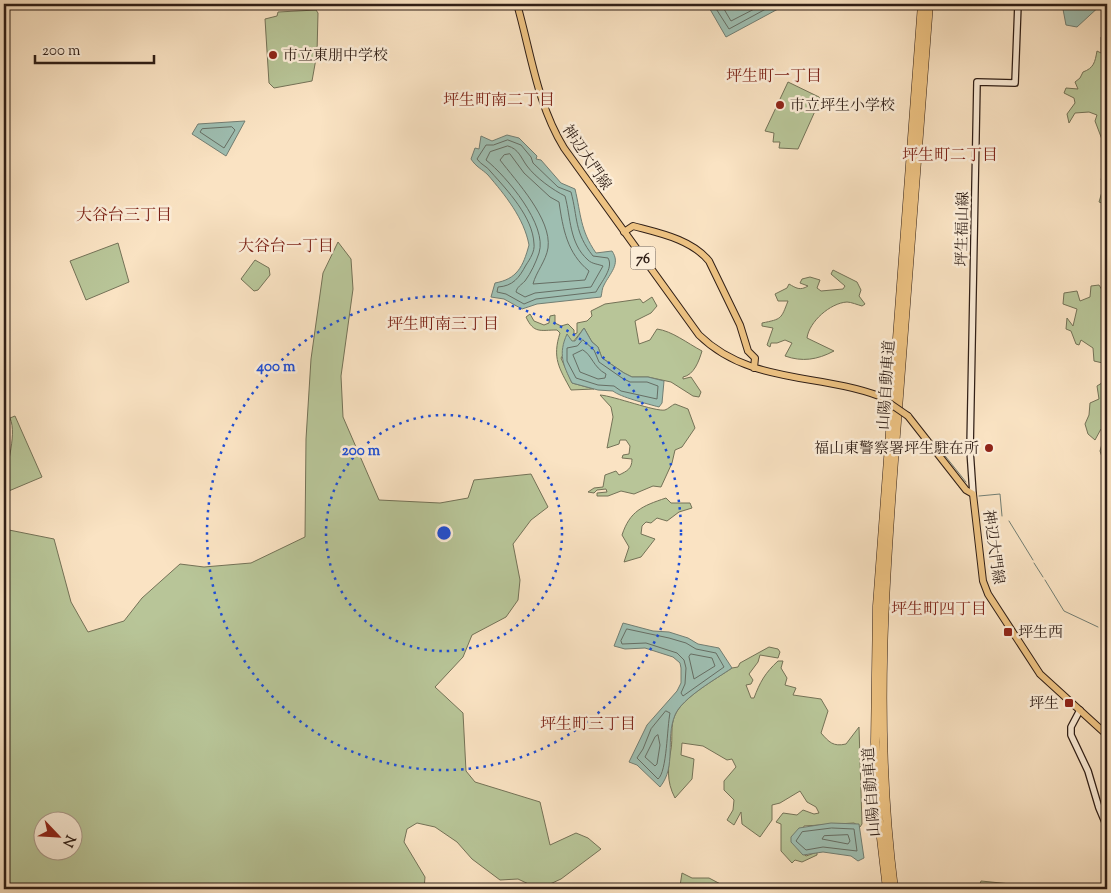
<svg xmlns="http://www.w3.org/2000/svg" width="1111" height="893" font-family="'Sorts Mill Goudy','Noto Serif JP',serif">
<rect width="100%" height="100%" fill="#fae3c3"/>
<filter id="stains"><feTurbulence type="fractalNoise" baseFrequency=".004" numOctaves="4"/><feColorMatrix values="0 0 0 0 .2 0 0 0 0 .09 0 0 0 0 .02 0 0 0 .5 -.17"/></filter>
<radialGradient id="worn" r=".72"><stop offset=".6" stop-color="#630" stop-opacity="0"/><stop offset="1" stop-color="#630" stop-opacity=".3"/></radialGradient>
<!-- green -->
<path fill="#b8c598" stroke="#747257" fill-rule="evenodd" d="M316 10 318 13 317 53 312 81 274 88 269 83 265 19 277 16 278 12Z
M1101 37 1107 40V205L1099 202 1104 185 1101 179 1104 175 1102 162 1106 150 1095 121 1097 115 1089 112 1075 113 1069 123 1067 114 1075 103 1074 98 1064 93 1066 88 1078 89 1075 82 1080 78 1083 72C1094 68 1095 62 1097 51L1101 53Z
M788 82 819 97 820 100 798 149 779 148 780 142H773L774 133 765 131Z
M338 242 351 259 353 289 341 376 343 417 379 500 440 503 468 498 474 480 531 474 548 507 531 520 513 544 520 580 518 600 506 617 472 635 463 657 435 687 463 713 466 771 475 782 540 802 550 845 576 833 588 838 601 849 561 879 539 889 518 879 500 880 472 859 457 842 435 827 417 823 407 829 404 842 425 877 424 889H4V529L54 539 71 602 88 632 124 621 142 598 180 564 204 567 251 563 305 537 306 439 311 359 323 273ZM42 820H72V850H42Z
M118 243 129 282 86 300 70 261Z
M255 260 269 268 270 275 258 290 254 291 241 279Z
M833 270 857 282 861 290 859 296 865 304 862 306C858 305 851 302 847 302 830 303 809 322 807 338L834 351C817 360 802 362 785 356L792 343 785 340 777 343H771L770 347 767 345 773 328 762 326V323C782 319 781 319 788 301H778L775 294 787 288 789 284C796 288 800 291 808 286L800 283 802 279 810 277 820 280 817 288 821 291 843 289 845 286 831 274Z
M1099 285 1107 298V364L1094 361 1093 348 1081 340 1079 345 1076 344 1071 331 1066 329 1067 318 1073 326 1077 309 1063 304 1064 293 1077 291 1080 301 1090 297 1091 286Z
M652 297 657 306 651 313 635 321 639 344 650 340 657 329C672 331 687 343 702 351 699 361 694 375 683 377V379L691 377 701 392 699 397 693 396 671 382 648 377H632L624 373 602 358 598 347 592 342 584 328C576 339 569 346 561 358L572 383 594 389 571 390C559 368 552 358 560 333L557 330C540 330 534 334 526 317L530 314 534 321 544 325 549 323 550 316 555 315V323L561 326 568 324 574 330V334L577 333V323L587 321 592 316 591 311 605 304 640 299 643 303Z
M1107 374V455L1102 457 1100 451 1106 430 1101 429 1095 440 1088 434 1085 424 1089 415 1090 403 1099 399 1097 386 1105 381Z
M600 395C614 396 656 412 665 410 668 409 672 405 675 404L688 409 695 428 682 447 675 450 672 463 661 487 653 486 634 494 621 491 608 496H597V493L607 492 606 489 597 490 594 493 588 492 594 488 603 487 605 475 616 471 619 475C627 471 632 469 632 459L622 458 623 455 629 454 630 446 626 440H620L619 444 607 448 613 417 611 407Z
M15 416 42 477 4 493C4 471 18 436 10 418Z
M666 498 671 503H690L692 508 679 512 667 521 657 518 651 523 646 522 642 526 641 534 655 539 641 557 624 562 629 547 622 535C630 511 642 506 666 498Z
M769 647 778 649 780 652 778 658 760 655 758 662 749 674 753 680 751 684 746 685 751 698H754C760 682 765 673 778 661H783L781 668 787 678 785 685 796 688 793 695 821 699 828 711 821 733C829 742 833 747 846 744L859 727 862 824 860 827 854 823 804 826 798 849 806 856 817 852V855L802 862 795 860 792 863 781 851V824L776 822 783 813 797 815 803 810 814 814 819 813 816 807 807 802 800 791 780 803 772 805V820L760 837 742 824 741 812 734 825 727 820 733 810 734 800 724 790V781L736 767 732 759 727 760 703 746 682 743 681 755 694 759 692 779 675 798C666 781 668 767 671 749 673 738 670 726 675 715 683 697 716 679 732 668L738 667 740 663Z
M682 873 692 878H709L730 889H673L672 885 680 886Z
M981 881 1011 884 1009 889H978Z"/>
<!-- water -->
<path fill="#9ebeb1" stroke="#727e73" d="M707 4H780L778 9 726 37Z
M1062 4H1102L1077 27 1066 25Z
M245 121 226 156 192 134 198 124Z
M507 135 519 138 537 156 536 159 541 160 561 183 575 189C581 214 580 230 596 253L612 251C621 264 610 273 604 285 602 288 602 293 601 297L537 304 522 309 504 299 491 297 495 283C517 279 523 267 529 245 524 218 505 195 488 175 482 169 476 167 471 159L475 148 479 149 481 136 492 141Z
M584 328 592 342 598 347 602 358 624 373 632 377H648L664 381 662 403 659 407C648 404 620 397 613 391L598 390 572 383C563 365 558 354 567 334L572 341H575Z
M623 623 653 631 669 632 688 638 698 644 719 648 732 668C716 679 682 698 675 715 665 739 677 766 660 787L637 765 629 762 647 725 677 691 681 683V668L680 663 673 657 645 648 625 649 614 646Z
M831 823 859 824 864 858 858 861 851 856 823 852 803 855 791 842V837L799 828Z"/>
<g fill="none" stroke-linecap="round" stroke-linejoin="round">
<!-- shore -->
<path stroke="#666e64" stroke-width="1" d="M713 4 729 29 775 4
M721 4 731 21 764 4
M232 127 235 130 224 148 200 132 202 129Z
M508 140 521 145 531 157 533 163 558 187 571 192C578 218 574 232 593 256L608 258C614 268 601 282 596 292L536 299 524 304 506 294 497 292 498 287C513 286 519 278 526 265 530 259 535 251 534 244 533 217 507 190 491 172 487 166 481 165 477 159L486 145H493Z
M508 146C519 149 521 158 527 166 536 178 553 190 565 196 571 218 569 243 588 260 592 264 598 264 603 266L591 287 535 293 525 297 516 292C517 287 521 285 525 281 531 273 536 262 539 253 548 225 506 176 486 160L490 152Z
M510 154 524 173 550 197 559 202C563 229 567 253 589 271L585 280 533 284C536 272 546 261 548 248 552 219 516 181 500 160L504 155Z
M583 340 594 350 599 362 622 378 630 382H647L658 386 657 399 621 391 614 386 598 385 576 378 567 361V348L577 346Z
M583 350C592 355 593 367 606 374L605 378 598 379 580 372 573 355Z
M627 629 669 638 686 643 696 649 716 653 724 667 683 696 681 693 685 684 686 668 684 660 677 653 646 643 622 644 621 641Z
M691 654 712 658 715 666 694 679 689 657Z
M666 711 670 713C667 727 667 772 658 779L637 758 643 749 651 729Z
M658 735 660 745 657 764 655 766 645 757 655 737Z
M832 828 854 829 857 851 823 847 806 850 796 841 802 832Z
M848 835 850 841 848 844 822 839 824 836Z"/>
<!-- stream -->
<path stroke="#727e73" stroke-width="1" d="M942 452 966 482
M979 496 1000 494 1002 516
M1009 521 1033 560
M1034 563 1043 577
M1045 580 1064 611 1098 627
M1102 629 1107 631"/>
<!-- secondary casing -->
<g stroke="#2f1e16" stroke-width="8">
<path id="secondary" d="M973 494 970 450 977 82 1015 83 1018 4
M1080 710 1071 727V735L1088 771 1099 808 1107 827"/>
</g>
<!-- primary casing -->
<g stroke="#2f1e16" stroke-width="8">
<path id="primary" d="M517 4C531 53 537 104 564 148L699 335C749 384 817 373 879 396
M624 232 633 226C659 233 691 239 709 261L740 325 748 351 755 358 754 368
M908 416 966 490 973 494 983 581 988 594 1040 674 1107 735"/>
</g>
<!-- motorway casing -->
<g stroke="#2f1e16" stroke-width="9">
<path id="motorway" d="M887 889 879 821 875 742 877 606 922 4
M894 889C873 726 885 572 898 409 908 274 919 139 929 4"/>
</g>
<!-- secondary -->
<use href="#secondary" stroke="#fcedd8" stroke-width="5.5"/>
<!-- primary -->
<use href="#primary" stroke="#edc282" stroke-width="6"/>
<!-- motorway -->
<use href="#motorway" stroke="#edc282" stroke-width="8"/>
<!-- primary-bridge casing -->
<g stroke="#2f1e16" stroke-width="8" stroke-linecap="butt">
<path id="primary-bridge" d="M879 396 908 416"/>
</g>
<!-- primary-bridge -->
<use href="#primary-bridge" stroke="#edc282" stroke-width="6"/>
</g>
<!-- distance rings -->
<g fill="none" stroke="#1d4ed8" stroke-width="2.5" stroke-dasharray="2.5 5">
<circle cx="444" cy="533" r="118"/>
<circle cx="444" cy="533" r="237"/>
</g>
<!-- markers -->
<g fill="#8f2418" stroke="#fcedd8" stroke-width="2">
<circle cx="273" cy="55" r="5"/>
<circle cx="780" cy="105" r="5"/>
<circle cx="989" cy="448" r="5"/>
<rect x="1003" y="627" width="10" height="10" rx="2.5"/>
<rect x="1064" y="698" width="10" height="10" rx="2.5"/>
</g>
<g text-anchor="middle" stroke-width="5" stroke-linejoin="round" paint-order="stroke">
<!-- shield labels -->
<rect fill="#fcedd8" stroke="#6c5c50" stroke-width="1" x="630.5" y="246.5" width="25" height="23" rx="4"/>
<g font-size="14" font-weight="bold" fill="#2f1e16">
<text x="643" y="263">76</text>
</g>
<!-- poi labels -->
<g font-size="15" fill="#2f1e16" stroke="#fcedd8" text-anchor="start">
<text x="283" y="60">市立東朋中学校</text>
<text x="790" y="110">市立坪生小学校</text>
<text x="979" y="453" text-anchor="end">福山東警察署坪生駐在所</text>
<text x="1018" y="637">坪生西</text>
<text x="1059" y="708" text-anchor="end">坪生</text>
</g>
<!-- street labels -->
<g font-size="15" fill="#2f1e16" stroke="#fcedd8">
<text transform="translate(587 157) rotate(56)" y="5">神辺大門線</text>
<text transform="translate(962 229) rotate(-89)" y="5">坪生福山線</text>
<text transform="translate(886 385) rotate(-86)" y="5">山陽自動車道</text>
<text transform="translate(994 547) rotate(82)" y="5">神辺大門線</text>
<text transform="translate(871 792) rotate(-94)" y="5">山陽自動車道</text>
</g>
<!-- neighbourhood labels -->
<g font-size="16" fill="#7a1f14" stroke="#fcedd8">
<text x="774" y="81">坪生町一丁目</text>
<text x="499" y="105">坪生町南二丁目</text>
<text x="950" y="160">坪生町二丁目</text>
<text x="124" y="220">大谷台三丁目</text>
<text x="286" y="251">大谷台一丁目</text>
<text x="443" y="329">坪生町南三丁目</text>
<text x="939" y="614">坪生町四丁目</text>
<text x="588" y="729">坪生町三丁目</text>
</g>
</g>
<circle cx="444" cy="533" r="8" fill="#1d4ed8" stroke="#fcedd8" stroke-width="2.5"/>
<g font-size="15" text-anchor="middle" font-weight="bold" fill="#1d4ed8" stroke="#fcedd8" stroke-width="5" stroke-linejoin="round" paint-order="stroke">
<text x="276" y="371">400 m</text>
<text x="361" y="455">200 m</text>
</g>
<!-- margin -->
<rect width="1111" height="893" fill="none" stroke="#fae3c3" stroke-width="20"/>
<rect x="5" y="5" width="1101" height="883" fill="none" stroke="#2f1e16" stroke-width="2.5"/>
<rect x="10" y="10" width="1091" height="873" fill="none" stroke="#2f1e16"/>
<!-- north arrow -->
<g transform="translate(58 836) rotate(115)"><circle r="24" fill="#fcedd8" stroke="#aa9a8a"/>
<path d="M0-4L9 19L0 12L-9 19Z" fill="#8f2418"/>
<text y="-8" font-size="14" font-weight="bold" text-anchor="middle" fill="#2f1e16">N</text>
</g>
<!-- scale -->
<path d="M35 55v8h119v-8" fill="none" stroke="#2f1e16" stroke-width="2.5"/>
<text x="42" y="55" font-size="15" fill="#2f1e16" stroke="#fcedd8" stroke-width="4" paint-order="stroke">200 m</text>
<rect width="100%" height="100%" filter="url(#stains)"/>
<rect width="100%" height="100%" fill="url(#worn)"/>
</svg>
